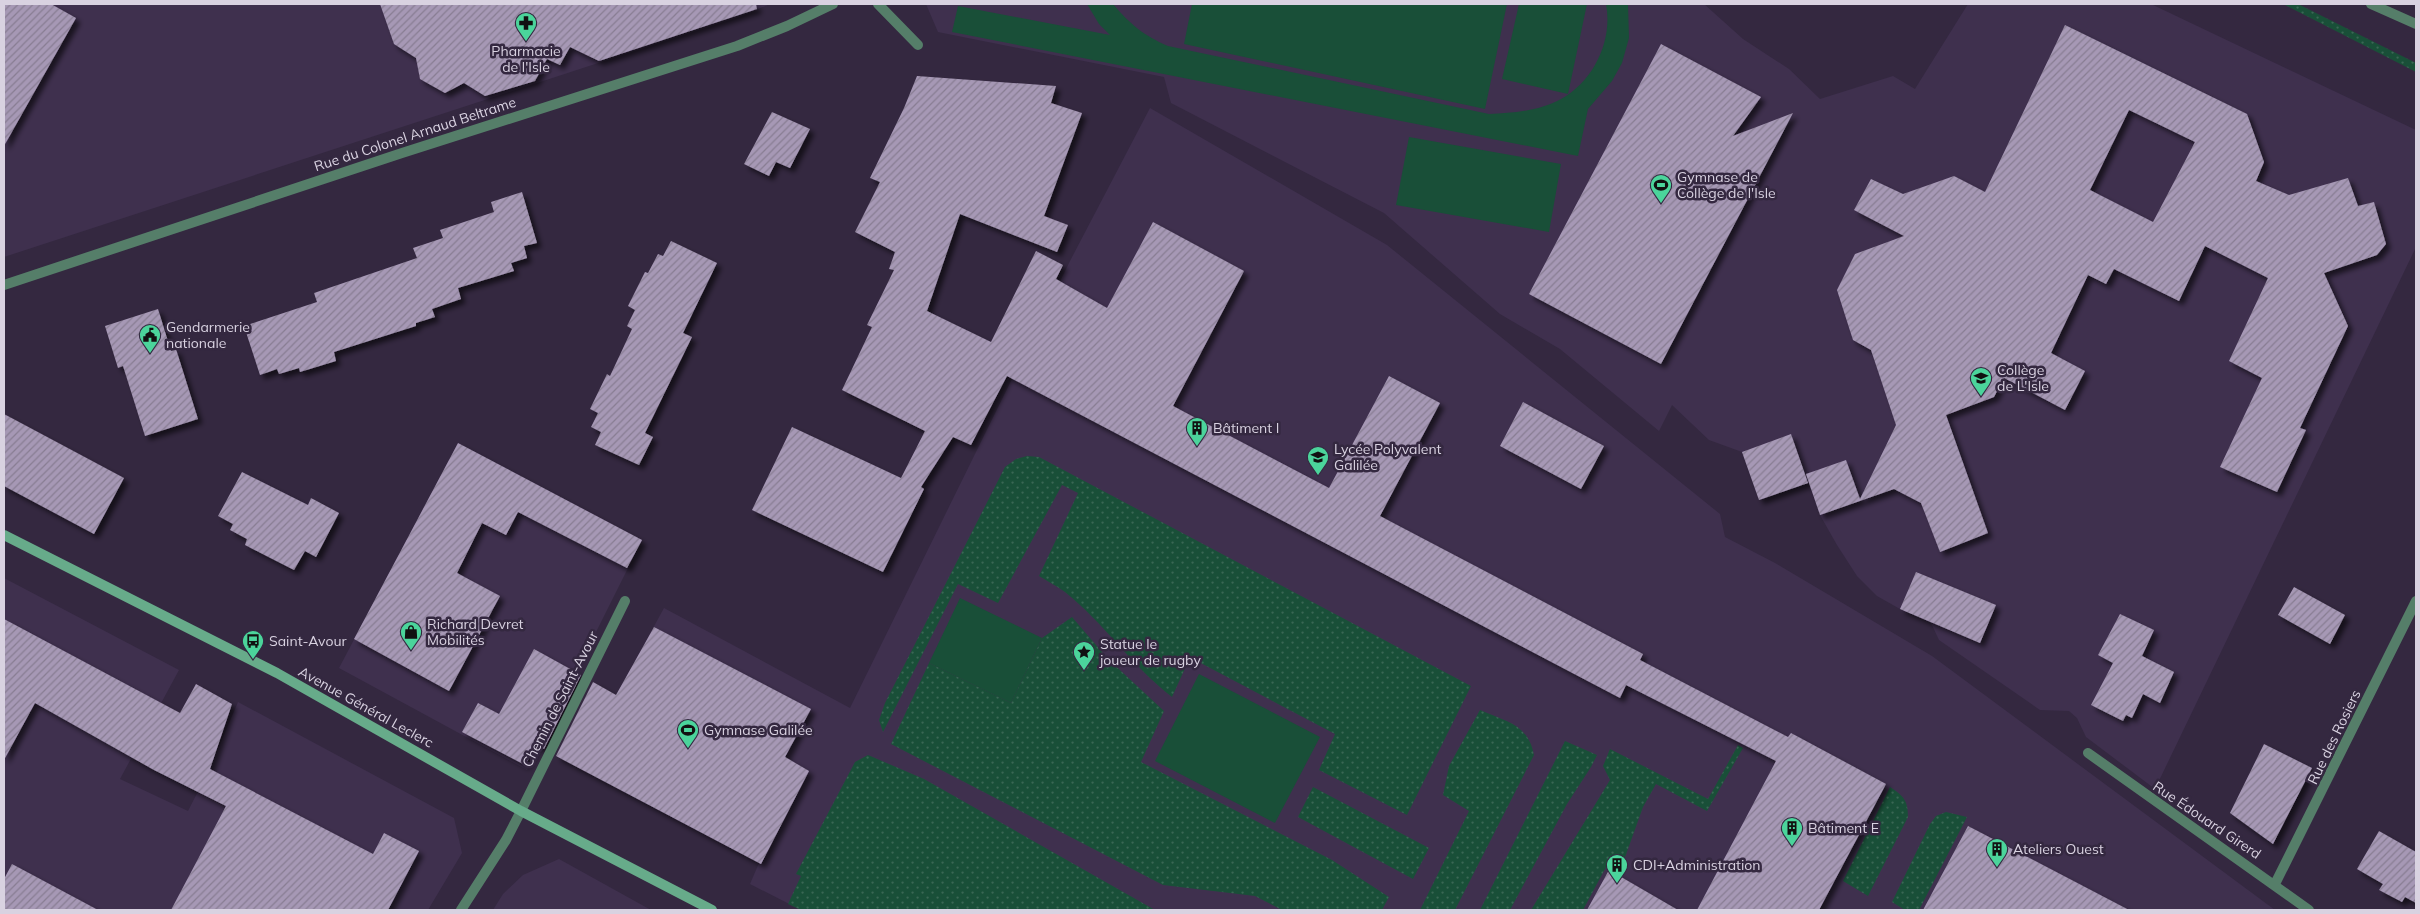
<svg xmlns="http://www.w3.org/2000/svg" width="2420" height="914" font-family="Mulish,sans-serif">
<defs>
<pattern id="grass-dots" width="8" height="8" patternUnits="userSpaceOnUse" patternTransform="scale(1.25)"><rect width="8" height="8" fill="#194f38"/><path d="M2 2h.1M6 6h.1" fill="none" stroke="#3a6754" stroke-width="1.8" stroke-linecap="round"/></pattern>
<pattern id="building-hatch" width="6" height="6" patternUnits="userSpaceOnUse" patternTransform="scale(1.25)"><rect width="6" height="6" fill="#a698b5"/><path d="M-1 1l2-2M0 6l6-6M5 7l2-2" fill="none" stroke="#887d93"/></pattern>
<filter id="shadow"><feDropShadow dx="4.5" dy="4.5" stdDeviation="2.5" flood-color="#0009"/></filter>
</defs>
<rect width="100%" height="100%" fill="#342840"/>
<!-- built -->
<path fill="#3f304e" d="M4 4H770L742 16 4 257Z
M926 4H1704L1743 39 1789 69 1820 99 1893 76 1915 89 1968 4H2151L2416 130V247L2155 789 2086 737 2077 718 2069 711 2040 710 1939 640 1931 623 1900 609 1877 596 1857 576 1837 545 1820 515 1809 483 1759 500 1742 452 1709 440 1672 405 1659 431 1560 349 1500 314 1384 213 1171 103 1164 77 938 32Z
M1150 108 1387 245 1720 514 1725 537 1775 563 1932 656 2275 910H801L750 884 759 863 577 767 664 608 850 708 1070 261Z
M458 443 642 540 527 770 339 668Z
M4 578 179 670 120 779 188 811 210 768 238 702 454 818 462 853 428 910H4Z
M559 859 651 910H493L503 894 523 875Z"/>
<!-- grass -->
<path fill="url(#grass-dots)" d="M2283 4H2298L2416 63V72Z
M1027 456 1039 457 1471 686 1407 815 1319 770 1335 734 1195 660 1187 664 1172 697C1132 666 1104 623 1065 592 1057 586 1047 581 1039 576L1078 493 1062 485 998 603 958 584 883 732 879 720 885 703 1005 467 1016 459Z
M1072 617 1108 659 1164 711 1141 762 1332 860 1389 897 1382 910H1282L1255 896 1163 885 891 744 929 663 1011 703 1042 638Z
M1480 710C1507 722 1528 724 1534 755L1455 910H1420L1469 811 1443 795 1449 766Z
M1565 741 1597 755 1591 767 1567 804 1510 910H1480Z
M1738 745 1743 748 1707 811 1656 784 1643 807 1619 874 1606 867 1583 910H1531L1610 780 1603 766 1610 749 1708 799Z
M868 755 924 779 1155 910H801L788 904 801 876 796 874 855 762Z
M1313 787 1429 848 1413 879 1298 817Z
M1890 787C1904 796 1908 801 1908 817L1868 896 1843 881Z
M1946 812 1967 817 1919 910H1905L1892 902 1930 824 1936 816Z"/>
<!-- park -->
<path fill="#194f38" d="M1087 4H1113C1131 25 1143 35 1168 46L1489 114C1513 113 1539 111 1561 99 1594 81 1613 40 1606 4H1628L1629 38 1622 63 1612 81 1588 109 1578 156 952 32 958 6 1110 35 1099 24Z
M1192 4H1507L1485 109 1184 44Z
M1519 4H1587L1568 94 1502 79Z
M1409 137 1561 164 1549 232 1396 205Z
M960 598 1042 638 1011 703 929 663Z
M1199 674 1320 737 1275 823 1155 761Z"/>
<!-- building -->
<path fill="url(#building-hatch)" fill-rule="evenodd" filter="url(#shadow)" d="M4 4H51L76 18 4 146Z
M380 4H756L757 9 599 61 570 47 560 65 547 59 535 81 485 96 464 83 445 93 420 79 416 58 394 44Z
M2065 25 2247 114 2264 162 2256 181 2289 195 2348 178 2358 206 2374 202 2386 244 2377 255 2324 273 2348 326 2300 428 2306 430 2277 492 2220 467 2262 378 2229 361 2268 278 2205 246 2179 301 2114 269 2106 284 2088 275 2051 353 2085 371 2065 410 2004 378 1994 397 1946 415 1988 533 1940 552 1921 503 1894 489 1820 515 1806 474 1846 460 1860 499 1896 425 1871 350 1853 340 1837 290 1855 254 1904 236 1854 210 1871 179 1903 194 1954 176 1985 192ZM2129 110 2195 142 2153 222 2090 190Z
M1661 44 1761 97 1733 136 1793 113 1661 364 1529 294Z
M917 76 1056 86 1051 103 1082 113 1044 216 1068 225 1057 252 960 214 927 311 991 342 1036 251 1063 265 1056 279 1107 308 1153 222 1244 271 1173 406 1329 488 1389 376 1440 403 1380 516 1643 654 1640 660 1788 737 1791 733 1886 784 1819 910H1697L1776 761 1626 685 1620 698 1007 376 971 445 953 437 921 487 924 489 883 572 752 510 792 427 901 478 925 431 842 390 872 327 867 325 894 270 889 269 895 252 855 232 880 182 870 178 904 108Z
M772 112 810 129 790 168 776 162 769 176 744 164Z
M522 192 537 243 524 246 527 258 511 263 514 271 458 288 461 299 432 309 435 317 416 323V326L334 352 336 361 300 372 299 368 279 374 277 369 260 375 244 326 317 302 314 293 417 258 413 248 443 238 440 230 494 212 491 202Z
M671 241 717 263 683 333 692 337 645 433 653 437 639 465 595 445 601 432 591 427 598 413 590 409 607 374 610 376 632 329 627 326 635 310 628 306 645 272 648 273 658 254 663 256Z
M158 309 171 351 176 349 198 419 145 436 123 366 118 368 105 326Z
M1523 402 1604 446 1581 489 1500 446Z
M4 414 124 478 94 534 4 486Z
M1791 434 1808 483 1759 500 1742 452Z
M458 443 642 540 627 568 518 512 506 535 482 523 457 573 500 596 449 691 354 639Z
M242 472 308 505 311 498 339 513 316 557 305 551 294 570 245 545 247 539 230 530 233 524 218 516Z
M1916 572 1996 605 1980 643 1900 609Z
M2294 587 2345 615 2330 644 2278 615Z
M2120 614 2154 630 2142 656 2174 672 2160 703 2143 694 2132 718 2126 715 2123 721 2091 705 2113 663 2098 655Z
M4 619 180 713 196 684 232 704 210 769 373 854 384 833 419 851 388 910H171L226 806 154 770 35 703 4 760Z
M654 627 811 709 785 757 809 771 761 864 556 756 593 682 616 695Z
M534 649 581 675 544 749 536 745 525 765 462 732 478 703 499 714Z
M2264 744 2312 768 2273 844 2230 813Z
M1968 826 2129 910H1923Z
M2379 831 2416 852V903L2405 897 2402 902 2379 890 2383 884 2357 869Z
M12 864 98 910H4V879Z
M1609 870 1678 910H1587Z"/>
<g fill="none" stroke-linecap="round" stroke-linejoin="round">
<!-- minor -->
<path stroke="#557e69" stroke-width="10" d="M878 4 918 45
M2371 4 2416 24
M4 285 402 153 737 46 787 26 833 4
M2088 753 2309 910
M2275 884 2416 601
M461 910 506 840 521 811 625 601"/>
<!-- secondary -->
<path stroke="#67ab8a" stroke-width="10" d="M4 535 277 673 521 811 712 910"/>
</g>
<!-- icons -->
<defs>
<g id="pharmacy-pin" transform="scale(1.125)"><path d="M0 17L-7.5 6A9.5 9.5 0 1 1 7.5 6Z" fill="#4bd49b" stroke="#342840"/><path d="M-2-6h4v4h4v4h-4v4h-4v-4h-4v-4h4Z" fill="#111"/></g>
<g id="stadium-pin" transform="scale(1.125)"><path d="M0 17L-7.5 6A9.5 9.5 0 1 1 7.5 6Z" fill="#4bd49b" stroke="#342840"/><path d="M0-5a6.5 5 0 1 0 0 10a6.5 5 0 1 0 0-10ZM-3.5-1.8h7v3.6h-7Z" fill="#111"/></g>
<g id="civic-pin" transform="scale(1.125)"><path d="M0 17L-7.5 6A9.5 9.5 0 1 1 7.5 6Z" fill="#4bd49b" stroke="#342840"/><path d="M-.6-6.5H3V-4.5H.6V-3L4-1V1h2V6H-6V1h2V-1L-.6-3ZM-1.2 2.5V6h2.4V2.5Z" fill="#111"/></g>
<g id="school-pin" transform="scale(1.125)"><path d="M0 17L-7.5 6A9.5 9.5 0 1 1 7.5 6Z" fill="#4bd49b" stroke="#342840"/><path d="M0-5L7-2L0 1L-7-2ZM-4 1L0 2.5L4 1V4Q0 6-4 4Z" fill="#111"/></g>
<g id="building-pin" transform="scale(1.125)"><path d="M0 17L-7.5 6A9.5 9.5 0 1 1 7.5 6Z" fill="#4bd49b" stroke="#342840"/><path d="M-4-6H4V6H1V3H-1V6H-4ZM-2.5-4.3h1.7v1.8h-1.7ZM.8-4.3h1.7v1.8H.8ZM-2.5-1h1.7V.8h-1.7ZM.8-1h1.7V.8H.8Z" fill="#111"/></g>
<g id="shop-pin" transform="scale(1.125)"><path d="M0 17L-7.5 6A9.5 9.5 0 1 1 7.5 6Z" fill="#4bd49b" stroke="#342840"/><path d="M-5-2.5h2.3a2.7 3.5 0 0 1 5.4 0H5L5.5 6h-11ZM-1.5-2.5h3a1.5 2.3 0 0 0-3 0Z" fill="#111"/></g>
<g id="bus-pin" transform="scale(1.125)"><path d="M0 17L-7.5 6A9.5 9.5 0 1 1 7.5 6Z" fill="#4bd49b" stroke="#342840"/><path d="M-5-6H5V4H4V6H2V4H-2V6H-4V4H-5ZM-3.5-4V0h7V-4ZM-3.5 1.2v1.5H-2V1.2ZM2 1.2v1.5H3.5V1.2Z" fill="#111"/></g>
<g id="sight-pin" transform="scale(1.125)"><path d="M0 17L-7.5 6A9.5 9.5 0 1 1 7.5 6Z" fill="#4bd49b" stroke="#342840"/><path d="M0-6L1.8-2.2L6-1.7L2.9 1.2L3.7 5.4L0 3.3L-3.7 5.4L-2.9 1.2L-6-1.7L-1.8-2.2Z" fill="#111"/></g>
</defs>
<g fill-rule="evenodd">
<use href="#pharmacy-pin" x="526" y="23"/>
<use href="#stadium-pin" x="1661" y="185"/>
<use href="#civic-pin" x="150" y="335"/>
<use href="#school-pin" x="1981" y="378"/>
<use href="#building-pin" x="1197" y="428"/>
<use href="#school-pin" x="1318" y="457"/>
<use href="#shop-pin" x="411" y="632"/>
<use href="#bus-pin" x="253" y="641"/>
<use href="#sight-pin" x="1084" y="652"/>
<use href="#stadium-pin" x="688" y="730"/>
<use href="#building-pin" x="1792" y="828"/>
<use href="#building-pin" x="1997" y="849"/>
<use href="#building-pin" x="1617" y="865"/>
</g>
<g text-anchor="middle" stroke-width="5" stroke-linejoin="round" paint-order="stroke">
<!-- poi labels -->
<g font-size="14" fill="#d9d2e1" stroke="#342840" text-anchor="start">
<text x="526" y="56" text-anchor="middle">Pharmacie<tspan x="526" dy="16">de l'Isle</tspan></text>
<text x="1677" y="182">Gymnase de<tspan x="1677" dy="16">Collège de l'Isle</tspan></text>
<text x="166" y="332">Gendarmerie<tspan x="166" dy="16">nationale</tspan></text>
<text x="1997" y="375">Collège<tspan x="1997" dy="16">de L'Isle</tspan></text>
<text x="1213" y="433">Bâtiment I</text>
<text x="1334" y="454">Lycée Polyvalent<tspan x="1334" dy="16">Galilée</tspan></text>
<text x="427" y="629">Richard Devret<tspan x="427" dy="16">Mobilités</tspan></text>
<text x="269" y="646">Saint-Avour</text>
<text x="1100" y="649">Statue le<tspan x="1100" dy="16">joueur de rugby</tspan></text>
<text x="704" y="735">Gymnase Galilée</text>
<text x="1808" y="833">Bâtiment E</text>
<text x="2013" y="854">Ateliers Ouest</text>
<text x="1633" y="870">CDI+Administration</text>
</g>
<!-- street labels -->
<g font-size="14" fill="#d9d2e1" stroke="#342840">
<text transform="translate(415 134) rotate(-18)" y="5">Rue du Colonel Arnaud Beltrame</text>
<text transform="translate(560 699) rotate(-63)" y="5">Chemin de Saint-Avour</text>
<text transform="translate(366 707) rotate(29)" y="5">Avenue Général Leclerc</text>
<text transform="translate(2334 737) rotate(-64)" y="5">Rue des Rosiers</text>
<text transform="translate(2207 820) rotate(34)" y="5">Rue Édouard Girerd</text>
</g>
</g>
<!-- border -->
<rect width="2420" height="914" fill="none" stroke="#d9d2e1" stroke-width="10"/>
</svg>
